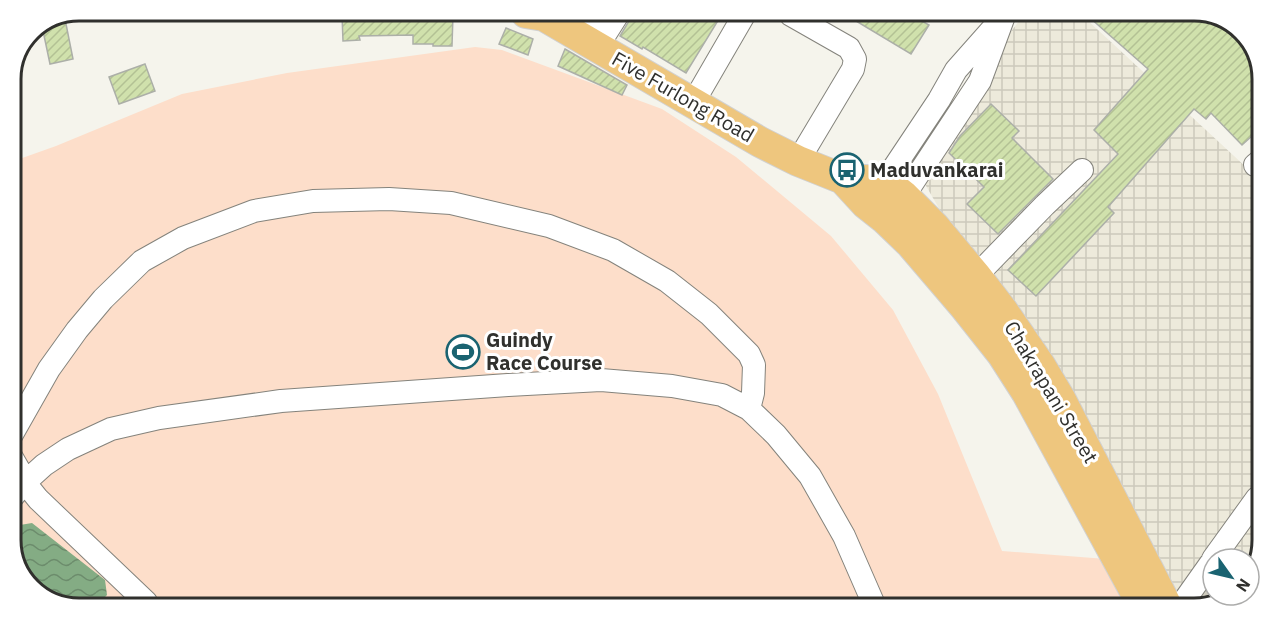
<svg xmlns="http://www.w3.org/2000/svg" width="1273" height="619" font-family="'IBM Plex Sans',sans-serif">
<defs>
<pattern id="industrial-grid" width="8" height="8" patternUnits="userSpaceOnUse" patternTransform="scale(1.5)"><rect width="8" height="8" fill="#edeadb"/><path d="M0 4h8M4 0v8" fill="none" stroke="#ccc9bc"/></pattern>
<pattern id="water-waves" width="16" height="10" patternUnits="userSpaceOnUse" patternTransform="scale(1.5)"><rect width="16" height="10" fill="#84ac84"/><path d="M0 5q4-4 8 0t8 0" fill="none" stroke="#6c8c6c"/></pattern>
<pattern id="building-hatch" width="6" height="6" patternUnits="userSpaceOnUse" patternTransform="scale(1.5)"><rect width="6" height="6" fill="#d0e1ac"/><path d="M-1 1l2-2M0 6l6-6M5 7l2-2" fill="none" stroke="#b3c194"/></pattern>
</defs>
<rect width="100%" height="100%" fill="#f5f4ec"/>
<!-- industrial -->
<path fill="url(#industrial-grid)" d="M1023 16 1084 17 1261 181 1256 570 1249 578V559H1213V595H1234L1232 597 1195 608H1166L955 236 922 179 944 117Z"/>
<!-- pitch -->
<path fill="#fddeca" d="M475 47 502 50 662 109 736 157 831 236 893 310 938 394 1002 551 1106 559 1134 608 49 602 22 578 11 545V162L56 146 182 94 287 73Z"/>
<!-- water -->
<path fill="url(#water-waves)" d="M32 523 105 580 107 595 100 602H49L22 578 11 547 16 541 20 525Z"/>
<!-- building -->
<path fill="url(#building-hatch)" stroke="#acafa8" stroke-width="1.5" d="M387 12 453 15 452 46H433V44H413V35L359 36 360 40 343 41 342 15Z
M631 14H722L686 73 643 47 642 49 620 36 629 21Z
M846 15 913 16 929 25 911 54Z
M1089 17H1209L1256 56 1262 75V127L1242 145 1211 113 1206 119 1194 109 1108 207 1114 213 1036 296 1008 270 1118 154 1094 130 1148 69Z
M65 19 73 59 50 64 42 26Z
M506 28 533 39 528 55 499 44Z
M565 49 627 85 622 95 558 66Z
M145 64 155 91 119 104 109 77Z
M991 104 1019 131 1012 138 1053 179 998 234 967 204 984 187 949 153 960 136Z"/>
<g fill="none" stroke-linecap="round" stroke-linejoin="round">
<!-- minor casing -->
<g stroke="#84837c" stroke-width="24">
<path id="minor" d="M589 14 610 26
M791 15 849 48 855 59 853 69 798 161
M597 47 618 14
M693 103 744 15
M1255 165 1261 160
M875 193 885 181 939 100 956 70 995 26
M893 208 904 196 980 81 1004 16
M976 276 1045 205 1082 170
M11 436 49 369 77 330 103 299 142 261 183 238 254 211 313 201 389 199 451 203 549 226 613 250 667 281 709 314 749 354 754 365 753 393 749 409
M11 456 30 489 38 499 146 602
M11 499 23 484 44 465 68 449 111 429 159 418 281 401 508 385 601 380 672 386 722 395 749 409 776 435 810 476 844 536 875 607
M1213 559 1257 498
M1179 608 1213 560"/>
</g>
<!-- major casing -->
<g stroke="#d1d1d1" stroke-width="32">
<path id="major" d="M526 13 544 16 760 142 798 161 843 179 885 181 904 196 934 226 976 276 1003 311 1040 365 1061 400 1168 608
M843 179 866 204 885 219 911 244 964 306 1002 354 1027 393 1144 608"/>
</g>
<!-- minor -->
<use href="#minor" stroke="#fff" stroke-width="22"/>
<!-- major -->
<use href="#major" stroke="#eec67e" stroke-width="30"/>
</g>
<!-- icons -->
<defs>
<g id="bus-ring" transform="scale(1.725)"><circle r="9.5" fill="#fff" stroke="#1a6371" stroke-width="1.5"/><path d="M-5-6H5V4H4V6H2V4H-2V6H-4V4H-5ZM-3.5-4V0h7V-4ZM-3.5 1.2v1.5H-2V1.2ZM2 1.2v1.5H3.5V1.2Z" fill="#1a6371"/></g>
<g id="stadium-ring" transform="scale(1.725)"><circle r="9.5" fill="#fff" stroke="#1a6371" stroke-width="1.5"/><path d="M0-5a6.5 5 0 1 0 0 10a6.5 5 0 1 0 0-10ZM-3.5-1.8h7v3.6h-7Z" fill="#1a6371"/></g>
</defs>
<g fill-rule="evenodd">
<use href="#bus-ring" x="847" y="170"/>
<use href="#stadium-ring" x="463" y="352"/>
</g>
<g text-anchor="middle" stroke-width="6" stroke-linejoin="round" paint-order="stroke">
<!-- street labels -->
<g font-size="20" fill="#30302d" stroke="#fff">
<text transform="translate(683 97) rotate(30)" y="7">Five Furlong Road</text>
<text transform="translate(1051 392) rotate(59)" y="7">Chakrapani Street</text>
</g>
<!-- poi labels -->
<g font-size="20" font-weight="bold" fill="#30302d" stroke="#fff" text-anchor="start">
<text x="870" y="177">Maduvankarai</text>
<text x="486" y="347">Guindy<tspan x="486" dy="23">Race Course</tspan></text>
</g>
</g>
<!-- crop -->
<path d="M0 0H1273V619H0ZM79 21H1194A58 58 0 0 1 1252 79V540A58 58 0 0 1 1194 598H79A58 58 0 0 1 21 540V79A58 58 0 0 1 79 21Z" fill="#fff" fill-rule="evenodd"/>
<path fill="none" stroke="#30302d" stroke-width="3" d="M79 21H1194A58 58 0 0 1 1252 79V540A58 58 0 0 1 1194 598H79A58 58 0 0 1 21 540V79A58 58 0 0 1 79 21Z"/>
<!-- north arrow -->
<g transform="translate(1231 577) rotate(124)"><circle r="28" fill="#ffffff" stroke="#acacab" stroke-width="1.5"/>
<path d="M0-4.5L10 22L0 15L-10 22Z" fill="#1a6371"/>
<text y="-9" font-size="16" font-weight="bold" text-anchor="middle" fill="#30302d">N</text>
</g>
</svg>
